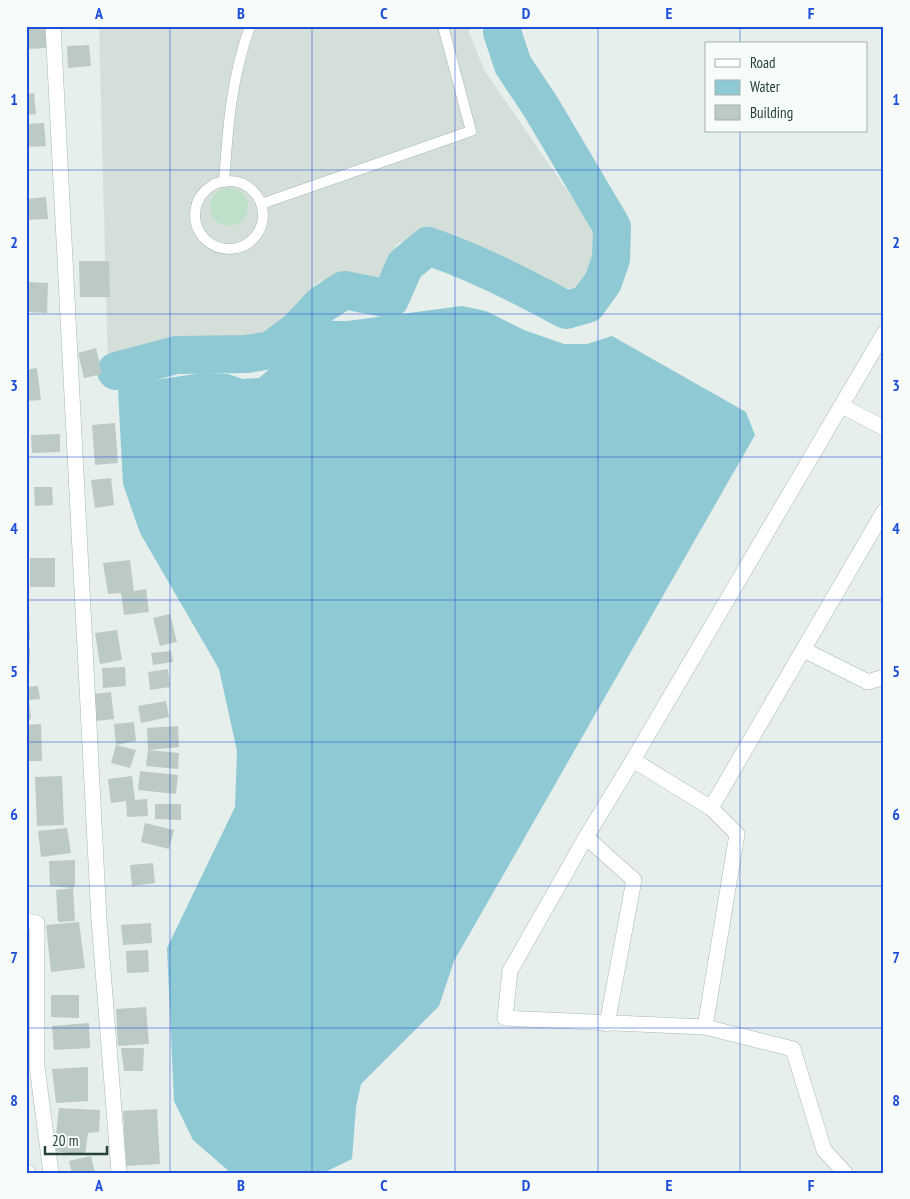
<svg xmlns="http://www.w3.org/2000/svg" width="910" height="1199" font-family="'PT Sans Narrow',sans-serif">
<rect width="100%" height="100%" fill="#e6efeb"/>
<!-- built -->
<path fill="#d4dfda" d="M99 26H471L469 32 484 70 588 221 597 245 583 285 557 291 437 229 398 243 372 287 319 281 271 336 192 343 108 367Z"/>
<!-- green -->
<path fill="#bfe0c8" d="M210 207a19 19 0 1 1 38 0a19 19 0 1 1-38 0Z"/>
<!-- water -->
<path fill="#8ec9d4" d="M462 306 486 311 524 330 564 344H587L612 336 746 412 755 435 454 961 439 1006 361 1084 356 1107 352 1159 323 1173H231L193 1140 174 1101 167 948 235 807 237 751 219 669 140 533 123 484 118 390 148 381 202 373 228 374 243 379 259 378 327 321H347Z"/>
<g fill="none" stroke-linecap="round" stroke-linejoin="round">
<!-- river -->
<path stroke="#8ec9d4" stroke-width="38" d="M116 371 176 355 247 354 271 350 298 330 321 305 344 290 390 299 405 265 428 246C477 263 521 285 566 310L587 304 603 282 611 259 612 227 541 107 513 65 502 32 503 26"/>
</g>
<!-- building -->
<path fill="#bbcac4" d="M26 26H45L47 48 26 49Z
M89 45 91 66 68 68 67 46Z
M34 93 36 114 26 115V94Z
M44 123 46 146 26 147V124Z
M46 197 48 219 26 220V199Z
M79 261H109L110 297H80Z
M26 282 48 283 47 313 26 312Z
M96 348 102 374 84 378 78 353Z
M37 368 41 400 26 401V370Z
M115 423 118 463 95 465 92 425Z
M60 434V452L32 453 31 435Z
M111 478 114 505 95 508 91 480Z
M34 487H52L53 505 35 506Z
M30 558H55V587H30Z
M130 560 134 591 146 589 149 612 124 615 121 593 108 594 103 563Z
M170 614 177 642 160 646 153 618Z
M26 615H29L30 640H26Z
M117 630 122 660 100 664 95 633Z
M26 648H30L29 677H26Z
M171 651 173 662 153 665 151 653Z
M125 667 126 686 103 688 102 668Z
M168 669 170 687 150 690 148 672Z
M38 686 40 699 29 700 31 719 26 720V687Z
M111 692 114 719 96 721 93 694Z
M166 701 169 717 141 723 138 706Z
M134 722 136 741 116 745 136 750 130 768 111 763 116 745 114 724Z
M41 724 42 761H26V725Z
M178 726 179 747 148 750 147 728Z
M148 750 179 753 178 769 146 766Z
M140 771 178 775 176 794 138 790Z
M62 776 64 825 37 826 35 777Z
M132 776 135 800 147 799 148 816 127 817 126 801 111 803 108 779Z
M155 804H181V820L155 819Z
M145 823 174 830 169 849 141 842Z
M67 828 71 853 41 857 38 831Z
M75 860V886L73 888 50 886 49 861Z
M153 863 155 883 132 886 130 865Z
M73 888 75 921 58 922 56 890Z
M79 922 85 968 51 972 46 925Z
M151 923 152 943 123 945 121 925Z
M148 950 149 972 127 973 126 951Z
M51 995H79V1018L51 1017Z
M146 1007 149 1044 118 1046 116 1009Z
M89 1023 90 1048 54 1050 52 1026Z
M121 1048H144L143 1071H124Z
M88 1067V1101L56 1103 52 1069Z
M59 1108 100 1110 99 1132 88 1133 85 1155 54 1151Z
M157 1109 160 1164 126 1166 123 1111Z
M91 1156 95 1173H72L69 1161Z"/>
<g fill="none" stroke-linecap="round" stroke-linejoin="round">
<!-- lane casing -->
<g stroke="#a8b8b2" stroke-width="11">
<path id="lane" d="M195 215a34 34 0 1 1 68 0a34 34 0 1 1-68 0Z
M224 182C228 125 231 80 250 26
M261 204 471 131 443 26"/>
</g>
<!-- street casing -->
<g stroke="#a8b8b2" stroke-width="16">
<path id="street" d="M842 406 884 428
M804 650 868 682 884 677
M633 760 711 808 737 834 705 1027
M711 808 884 511
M586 837 634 880 607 1024
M26 921 37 923V1067L51 1173
M845 1173 824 1150 793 1049 705 1027 505 1018 510 971 586 837 633 760 884 333"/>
</g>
<!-- secondary casing -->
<g stroke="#a4bbb3" stroke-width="16">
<path id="secondary" d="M53 26 99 920 119 1173
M26 1172 28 1173"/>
</g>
<!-- lane -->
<use href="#lane" stroke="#fff" stroke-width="10"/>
<!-- street -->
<use href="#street" stroke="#fff" stroke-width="15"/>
<!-- secondary -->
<use href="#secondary" stroke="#fff" stroke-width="15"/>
</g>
<!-- grid -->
<path fill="none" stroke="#1d4ed8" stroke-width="1" stroke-opacity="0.55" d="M170 26V1173M312 26V1173M455 26V1173M598 26V1173M740 26V44M740 131V1173M26 170H884M26 314H884M26 457H884M26 600H884M26 742H884M26 886H884M26 1028H884"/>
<!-- border -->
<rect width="910" height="1199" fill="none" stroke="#f7fbf9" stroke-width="55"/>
<!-- legend -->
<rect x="705" y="42" width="162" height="90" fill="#f7fbf9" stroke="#a3b1ad"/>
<rect x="715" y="59" width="25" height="8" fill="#ffffff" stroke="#a3b1ad"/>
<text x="750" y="68" font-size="15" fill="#24423a">Road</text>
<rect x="715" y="80" width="25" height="15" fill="#8ec9d4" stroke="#a3b1ad"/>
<text x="750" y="92" font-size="15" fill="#24423a">Water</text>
<rect x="715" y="105" width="25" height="15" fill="#bbcac4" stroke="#a3b1ad"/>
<text x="750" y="118" font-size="15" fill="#24423a">Building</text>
<!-- scale -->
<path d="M45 1146v8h62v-8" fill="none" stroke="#24423a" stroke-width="2.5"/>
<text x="52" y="1146" font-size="15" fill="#24423a" stroke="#f7fbf9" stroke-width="4" paint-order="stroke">20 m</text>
<rect x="28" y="28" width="854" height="1144" fill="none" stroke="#1d4ed8" stroke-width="2"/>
<g font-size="16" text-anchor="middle" font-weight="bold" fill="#1d4ed8">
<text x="99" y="19">A</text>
<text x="241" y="19">B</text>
<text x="384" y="19">C</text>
<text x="526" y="19">D</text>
<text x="669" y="19">E</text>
<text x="811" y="19">F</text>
<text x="14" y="105">1</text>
<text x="896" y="105">1</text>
<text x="14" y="248">2</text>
<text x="896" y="248">2</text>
<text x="14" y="391">3</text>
<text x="896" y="391">3</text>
<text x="14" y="534">4</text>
<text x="896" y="534">4</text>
<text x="14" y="677">5</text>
<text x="896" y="677">5</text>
<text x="14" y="820">6</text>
<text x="896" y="820">6</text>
<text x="14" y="963">7</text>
<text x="896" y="963">7</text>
<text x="14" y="1106">8</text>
<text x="896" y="1106">8</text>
<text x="99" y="1191">A</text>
<text x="241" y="1191">B</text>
<text x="384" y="1191">C</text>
<text x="526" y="1191">D</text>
<text x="669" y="1191">E</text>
<text x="811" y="1191">F</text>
</g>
</svg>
